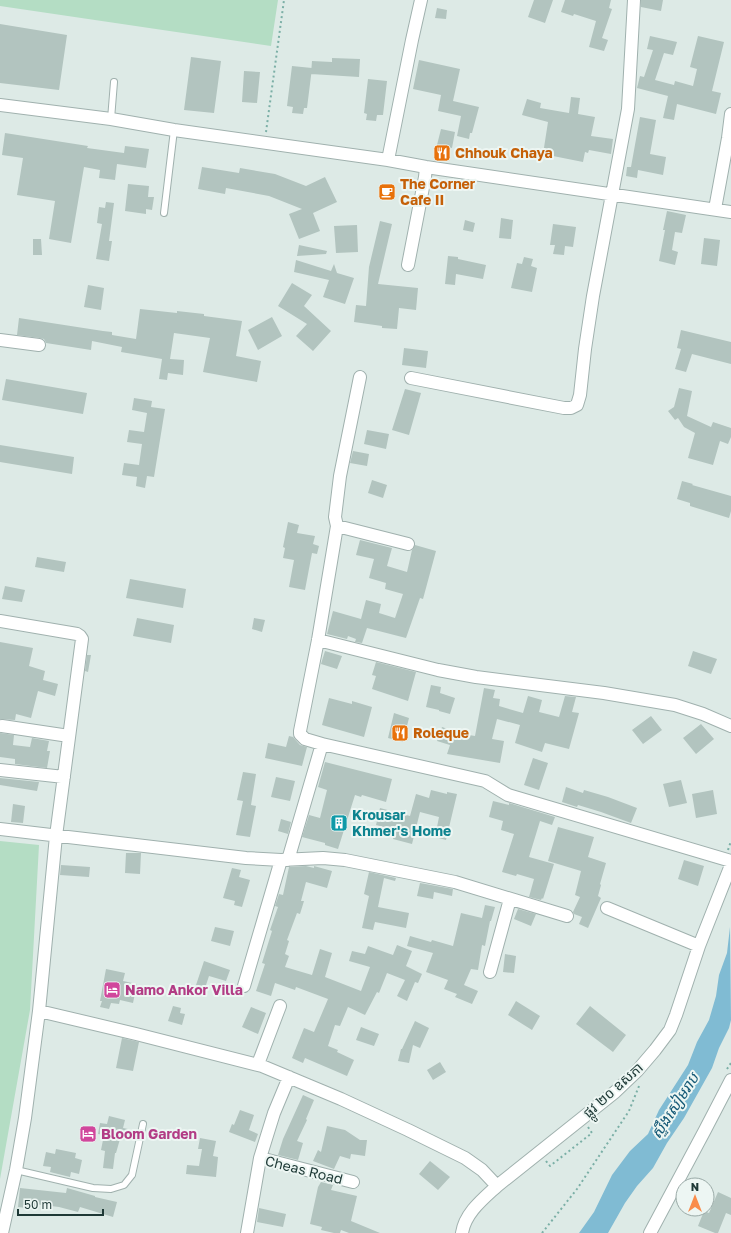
<svg xmlns="http://www.w3.org/2000/svg" width="731" height="1233" font-family="'Golos Text','Noto Sans Khmer',sans-serif">
<rect width="100%" height="100%" fill="#ddeae6"/>
<!-- green -->
<path fill="#b4ddc4" d="M0 0H278L271 46 0 6Z
M0 841 39 845 30 1010 0 1179Z"/>
<!-- water -->
<path fill="#80bbd3" d="M730 927 731 1020 729 1028 719 1048 712 1068 684 1118 667 1143 653 1168 637 1186 625 1203 608 1233H579L594 1212 612 1175 630 1151 648 1134 659 1110 688 1065 697 1042 709 1020 716 996 719 975 727 953Z"/>
<!-- building -->
<path fill="#b2c4bf" d="M534 0H553L545 23 528 17Z
M565 0H611L609 8 612 9 602 38 608 40 604 51 589 47 596 21 574 14 573 16 561 12Z
M641 0H663L661 11 641 7Z
M437 8 447 10 446 19 435 18Z
M0 24 67 35 59 90 0 83Z
M650 36 677 42 673 55 664 53 655 80 674 85 675 81 693 86 697 69 690 67 698 36 724 42 712 91 721 93 716 114 677 104 674 120 663 118 668 96 637 88 640 76 644 77 653 50 647 49Z
M191 57 221 61 214 113 184 110Z
M332 58 360 59 359 77 311 74 312 61 332 62Z
M419 60 460 69 453 101 479 107 472 133H470L469 139 457 136 461 116 438 111 441 95 413 89Z
M292 66 312 68 307 108H304L303 114 292 113 293 107 287 106Z
M244 71 260 72 257 103 242 102Z
M368 79 387 81 383 115H377L376 121 366 120 367 114 364 113Z
M571 97 580 98 578 114 595 117 591 136 613 139 611 154 589 150 588 153 585 152 583 162 543 154 548 122 522 115 527 99 541 103 540 108 569 113Z
M640 117 656 120 650 154 666 157 663 175 638 170 637 178 626 176 627 167H631Z
M441 129 455 132 452 148 437 145Z
M5 133 88 146 87 148 124 153 125 146 149 149 146 168 117 164 115 180 99 178 100 170 84 167 71 243 49 239 55 201 17 195 23 158 2 155Z
M202 167 239 173 240 168 275 174 306 186 325 177 337 202 313 213 320 231 299 239 289 214 302 209 269 196 226 188 225 194 198 189Z
M128 184 149 186 148 197H154L152 210 146 209V214L125 211Z
M106 202 114 203 109 241H112L109 261 96 259 102 224 97 223 99 207 105 208Z
M667 211 686 215 682 233 675 232 672 250 678 252 675 265 659 261 665 230H663Z
M501 218 513 220 511 239 499 238Z
M465 220 475 223 473 232 463 230Z
M380 221 392 224 378 284 418 288 416 310 399 308 397 329 382 328V326L354 322 356 305 366 306 369 267Z
M553 224 576 227 573 247 565 246 564 255 553 254 555 245H550Z
M357 225 358 252 336 253 334 226Z
M704 238 720 240 717 266 701 264Z
M33 239H41L42 255H33Z
M299 245 327 251 326 254 297 256Z
M448 256 458 257V259L486 265 483 279 456 274 455 285 445 284Z
M524 257 533 259 531 266 537 268 532 292 511 288 517 263 522 264Z
M296 260 331 271 334 264 337 273 354 278 345 304 323 297 329 280 294 272Z
M292 283 312 295 304 306 331 331 313 351 296 336 307 324 278 306Z
M88 285 104 288 101 310 84 307Z
M140 309 177 313V311L204 314V316L242 321 236 356 261 361 257 382 203 372 210 338 174 333 170 359 184 360 183 375 168 373 167 380 159 379 162 359 121 352 122 347 92 341 91 350 46 343 44 339 40 338 17 335 19 318 103 331 112 332V335L136 339Z
M272 317 282 336 258 350 248 330Z
M681 330 731 342V364L692 354 686 372 675 369 681 349 677 348Z
M404 348 428 351 426 368 402 365Z
M6 379 87 393 83 414 2 400Z
M679 388 692 391 687 416 711 427 713 422 731 428V437L728 444 720 441 713 465 688 458 695 433 684 427 678 418 675 420 668 411 674 407Z
M405 389 421 393 409 435 392 430Z
M134 398 152 401 151 407 165 409 154 477 147 476 145 488 136 486 137 477 122 475 124 463 139 465 142 444 127 442 129 430 144 432 147 413 132 410Z
M367 430 389 434 386 449 364 444Z
M0 445 74 457 72 474 0 462Z
M353 451 369 454 367 466 350 463Z
M372 480 387 485 383 498 368 493Z
M682 481 693 484 692 485 731 496V511L729 518 690 506V503L677 499Z
M288 522 299 525 297 533 315 536 313 544 319 546 317 554 312 553 305 590 289 587 294 560 283 558 285 548 283 547Z
M360 540 392 548 387 566 407 572 412 550 415 545 436 551 423 599 420 598 406 638 367 628 362 643 355 642 356 639 348 636 347 639 327 634 333 611 361 619 366 600 381 604 379 613 395 618 403 594 385 589 386 583 369 578 374 559 356 555Z
M37 557 66 562 64 572 35 567Z
M130 579 186 589 183 608 126 598Z
M5 586 25 590 22 602 2 599Z
M137 618 174 625 171 643 133 636Z
M254 618 265 620 262 632 252 629Z
M0 642 33 648 29 666 45 671 43 680 58 684 55 696 38 691 31 718 16 714 15 720 0 719Z
M325 651 342 656 337 669 321 664Z
M693 651 717 659 711 674 688 666Z
M87 655H91L88 672 85 671Z
M376 662 416 672 408 701 372 689 376 676 372 675Z
M431 685 441 687 440 693 455 698 450 714 439 711V710L426 707Z
M484 688 495 690 493 698 500 699 499 706 523 713 528 696 542 700 539 712 559 717 565 696 576 697 572 712 579 713 569 749 545 743 542 752 515 743 520 725 497 719 492 739 504 741 500 763 447 754 450 745 437 741 442 727 463 734 475 736Z
M329 698 352 704V701L372 707 364 737 322 725Z
M394 713 409 718 403 742 388 738Z
M651 716 662 730 643 744 632 730Z
M701 724 714 739 696 754 683 738Z
M0 733 14 735 13 745 30 747 32 738 49 741 47 751H50L47 768 15 764V759L0 757Z
M289 736 293 737 300 745 307 747 302 766 265 758 268 743 286 747Z
M533 758 548 763 539 790 524 785Z
M325 762 392 779 386 802 362 795 361 797 355 795 338 849 325 845V843L302 837 309 815 320 818 327 790 318 787Z
M243 772 256 774 251 805 256 806 250 837 236 835 243 801 237 800Z
M276 777 295 781 290 801 271 797Z
M0 778 39 782 37 791 0 785Z
M681 780 687 803 669 807 663 784Z
M566 787 583 793 584 790 608 797 637 808 631 823 601 812 578 805 577 807 562 802Z
M431 790 447 794V792L457 794 446 840 435 837 439 817 420 812 412 844 393 839 396 830 376 825 380 808 410 816 416 794 429 798Z
M713 790 717 814 696 818 692 794Z
M493 801 509 805V803L555 817 552 825 540 821 529 857 554 864 543 899 542 898 541 900 529 897 534 879 517 874 516 876 502 872 514 834 501 830 503 821 489 817Z
M13 804 25 806 23 823 11 822Z
M281 819 291 822 288 834 278 831Z
M558 827 594 837 588 857 606 863 600 884 601 885 598 896 601 898 588 928 579 924 582 917 574 914 573 912 580 897 575 895 581 871 548 861Z
M126 853H141L140 874 125 873Z
M684 860 704 866 698 886 678 879Z
M61 865 90 867 89 877 60 875Z
M306 866 314 868V866L332 871 327 888 306 882 301 901H304L300 914 297 913 287 940 289 941 285 954 289 956 285 967 312 975 320 949 332 953 325 977 361 991 370 967 349 961 352 951 365 954 368 946 393 955 397 945 412 951 406 966 422 974 418 983 415 982 407 1001 397 996 405 980 387 973 379 993 377 992 365 1015 348 1007 340 1026 335 1025 328 1046 338 1050 337 1052 354 1060 347 1076 305 1058 303 1063 292 1058 304 1028 314 1032 328 999 296 987 295 990 275 983 271 996 256 991 265 964 262 963 272 931 270 930 278 907 275 906 279 894 283 895 289 867Z
M232 868 241 870 239 877 250 880 242 907 234 905 235 901 223 898Z
M369 872 396 878 395 881 384 878 378 907 409 913 406 928 375 922 373 930 362 928 369 896 364 894Z
M420 883 453 889 452 896 434 892 433 899 417 896Z
M485 905 495 907 491 921H490L485 946 482 945 478 970 471 969 464 985 478 991 472 1004 455 997 457 994 444 989 448 980 426 972 433 953 407 946 410 936 431 942 432 940 453 946 461 913 482 918Z
M518 909 536 914 531 926 514 919Z
M215 927 234 931 230 946 211 941Z
M505 954 516 956 514 973 503 972Z
M204 961 230 970 226 981 209 976 205 988 196 985Z
M106 969 125 973 123 981 137 984 133 1003 120 1000 119 1004 111 1003 109 1009 100 1007 102 1001H100Z
M516 1001 540 1016 532 1030 508 1015Z
M173 1006 181 1008 180 1013 185 1014 182 1025 168 1021Z
M590 1006 626 1035 613 1052 576 1024Z
M251 1007 266 1013 258 1034 242 1027Z
M415 1021 429 1028 420 1048 413 1045 409 1063 398 1061 401 1049H402Z
M361 1027 379 1034 374 1046 356 1040Z
M122 1038 139 1042 133 1071 116 1068Z
M440 1062 446 1072 433 1080 427 1070Z
M303 1095 314 1100 306 1119 307 1120 297 1141 303 1143 298 1160 278 1155 283 1139Z
M240 1110 254 1115 249 1130 258 1134 255 1142 229 1132 232 1124 234 1125Z
M109 1116 125 1120 123 1128 128 1129 125 1140 120 1139 116 1153H115L113 1169 103 1168 105 1151 101 1150 104 1135 98 1134 100 1123 107 1124Z
M327 1126 345 1130 360 1140H367L365 1156 351 1154 350 1159 340 1156 334 1169 313 1161 318 1150 321 1152Z
M200 1138 216 1141 213 1156 218 1157 216 1177 186 1174 187 1165 199 1166 202 1149H198Z
M56 1149 76 1153 75 1158 82 1160 79 1174 71 1172 70 1177 50 1172 51 1167 43 1166 46 1152 55 1154Z
M430 1161 450 1177 438 1190 419 1174Z
M321 1182 333 1185 331 1190 357 1196 351 1221 380 1233H349L341 1230 340 1233H334L321 1230 322 1227 310 1224 318 1187Z
M20 1188 66 1193 67 1188 95 1196V1197L117 1202 113 1217 80 1207 78 1212 59 1207 35 1204V1209L18 1207Z
M718 1192 731 1198V1215L726 1213 718 1233H715L698 1226 704 1211 709 1213Z
M259 1208 286 1214 283 1227 257 1222Z"/>
<g fill="none" stroke-linecap="round" stroke-linejoin="round">
<!-- lane casing -->
<g stroke="#a0b1ae" stroke-width="8">
<path id="lane" d="M111 119 114 82
M164 213 174 130
M16 1170 93 1188 111 1189 124 1185 132 1175 143 1124"/>
</g>
<!-- street casing -->
<g stroke="#a0b1ae" stroke-width="14">
<path id="street" d="M0 105 111 119 174 130 388 160 426 167 731 212
M388 160 412 40 421 0
M715 209 728 138 731 114
M408 265 425 177 426 167
M0 340 39 345
M411 378 564 408H571L577 405 580 395 585 349 593 296 628 109 634 0
M337 526 408 544
M0 621 77 634 80 636 82 639 56 836 39 1011 25 1118 16 1170 2 1233
M318 640 438 670 476 677 604 693 675 705 703 714 731 726
M2 726 69 736
M322 744 485 781 508 795 731 861
M0 770 64 777
M0 829 246 858 281 860 323 858 345 860 455 882 567 916
M288 860 322 744 305 739 300 734V731L318 640 337 526 335 517 340 476 360 377
M607 908 699 946
M490 972 510 899
M244 986 281 860
M39 1011 136 1034 262 1066 341 1099 408 1130 465 1158 482 1170 497 1186
M258 1064 280 1006
M260 1158 274 1113 289 1077
M247 1233 260 1158 353 1182
M462 1233C465 1213 483 1199 497 1186L615 1092 637 1071 655 1050 670 1030 676 1015 699 946 731 865
M650 1233 705 1130 731 1080"/>
</g>
<!-- path -->
<path stroke="#7bafa6" stroke-width="2" stroke-dasharray="2 3" stroke-linecap="butt" d="M266 132 284 0
M728 850 731 841
M727 1069 731 1063
M546 1161 550 1166 592 1133 588 1127
M542 1233 577 1189 629 1111 639 1086"/>
<!-- lane -->
<use href="#lane" stroke="#fff" stroke-width="6"/>
<!-- street -->
<use href="#street" stroke="#fff" stroke-width="12"/>
</g>
<!-- icons -->
<defs>
<g id="restaurant-square" transform="scale(0.9)"><rect x="-9" y="-9" width="18" height="18" rx="4" fill="#e8710a" stroke="#edf6f3"/><path d="M-5-6h1v4h1v-4h1v4h1v-4h1v5L-1.5 .5V6h-2V.5L-5-1ZM5-6V6H3V1.5H1.5Q1.5-4 5-6Z" fill="#fff"/></g>
<g id="cafe-square" transform="scale(0.9)"><rect x="-9" y="-9" width="18" height="18" rx="4" fill="#e8710a" stroke="#edf6f3"/><path d="M-5.5-4.5H6V0H3Q3 3.5 0 3.5H-2.5Q-5.5 3.5-5.5 0ZM3-3.2v2h1.7v-2ZM-6 4.5H4V6H-6Z" fill="#fff"/></g>
<g id="building-square" transform="scale(0.9)"><rect x="-9" y="-9" width="18" height="18" rx="4" fill="#0f9aa8" stroke="#edf6f3"/><path d="M-4-6H4V6H1V3H-1V6H-4ZM-2.5-4.3h1.7v1.8h-1.7ZM.8-4.3h1.7v1.8H.8ZM-2.5-1h1.7V.8h-1.7ZM.8-1h1.7V.8H.8Z" fill="#fff"/></g>
<g id="hotel-square" transform="scale(0.9)"><rect x="-9" y="-9" width="18" height="18" rx="4" fill="#d1479c" stroke="#edf6f3"/><path d="M-6-4.5h1.5V1H6V5H4.5V3h-9V5H-6ZM-4 0a1.8 1.8 0 1 1 3.6 0ZM.5 0V-2.5h3Q6-2.5 6 0Z" fill="#fff"/></g>
</defs>
<g fill-rule="evenodd">
<use href="#restaurant-square" x="442" y="153"/>
<use href="#cafe-square" x="387" y="192"/>
<use href="#restaurant-square" x="400" y="733"/>
<use href="#building-square" x="339" y="823"/>
<use href="#hotel-square" x="112" y="990"/>
<use href="#hotel-square" x="88" y="1134"/>
</g>
<g text-anchor="middle" stroke-width="4" stroke-linejoin="round" paint-order="stroke">
<!-- food labels -->
<g font-size="14" font-weight="bold" fill="#c56008" stroke="#edf6f3" text-anchor="start">
<text x="455" y="158">Chhouk Chaya</text>
<text x="400" y="189">The Corner<tspan x="400" dy="16">Cafe II</tspan></text>
<text x="413" y="738">Roleque</text>
</g>
<!-- culture labels -->
<g font-size="14" font-weight="bold" fill="#0d838f" stroke="#edf6f3" text-anchor="start">
<text x="352" y="820">Krousar<tspan x="352" dy="16">Khmer's Home</tspan></text>
</g>
<!-- hotel labels -->
<g font-size="14" font-weight="bold" fill="#b23c85" stroke="#edf6f3" text-anchor="start">
<text x="125" y="995">Namo Ankor Villa</text>
<text x="101" y="1139">Bloom Garden</text>
</g>
<!-- street labels -->
<g font-size="14" fill="#1e3936" stroke="#edf6f3">
<text transform="translate(613 1090) rotate(-42)" y="5">ផ្លូវ ២០ ឧសភា</text>
<text transform="translate(304 1170) rotate(14)" y="5">Cheas Road</text>
</g>
<!-- water labels -->
<g font-size="15" font-style="italic" fill="#165a77" stroke="#edf6f3">
<text transform="translate(675 1106) rotate(-57)" y="5">ស្ទឹងសៀមរាប</text>
</g>
</g>
<!-- north arrow -->
<g transform="translate(695 1197)"><circle r="19" fill="#edf6f3" stroke="#9aaaa7"/>
<path d="M0-3L7 15L0 10L-7 15Z" fill="#f98c4b"/>
<text y="-6" font-size="11" font-weight="bold" text-anchor="middle" fill="#1e3936">N</text>
</g>
<!-- scale -->
<path d="M18 1209v6h85v-6" fill="none" stroke="#1e3936" stroke-width="2"/>
<text x="24" y="1209" font-size="12" fill="#1e3936" stroke="#edf6f3" stroke-width="3" paint-order="stroke">50 m</text>
</svg>
